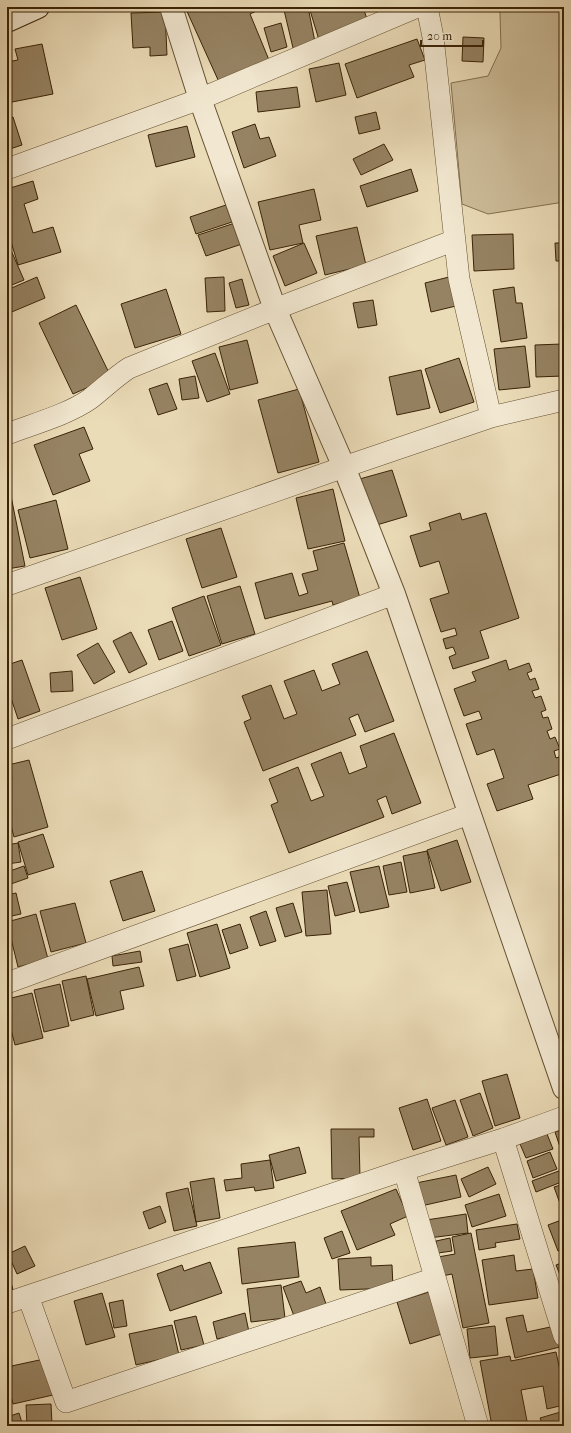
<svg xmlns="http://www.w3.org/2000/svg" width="571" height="1433" font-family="'IM FELL French Canon',serif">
<rect width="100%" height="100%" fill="#ebdcb8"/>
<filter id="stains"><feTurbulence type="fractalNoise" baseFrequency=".005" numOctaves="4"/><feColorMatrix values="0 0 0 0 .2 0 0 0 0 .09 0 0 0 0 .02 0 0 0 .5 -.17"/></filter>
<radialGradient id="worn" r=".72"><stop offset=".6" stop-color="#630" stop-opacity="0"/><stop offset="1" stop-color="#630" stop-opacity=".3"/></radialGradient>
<!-- green -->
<path fill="#cdbd9a" stroke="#847050" d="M498 7H564V202L488 214 462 204 451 83 488 76 501 48 500 13Z"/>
<!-- building -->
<path fill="#968363" stroke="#3a2306" d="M185 7H265L250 14 269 60 219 82Z
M298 7H308L316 47 294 52 284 10Z
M309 7H363L369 25 319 40Z
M165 12 167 55 150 56V47L133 48 131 13Z
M281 23 287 47 271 52 264 28Z
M463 37 484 38 483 62 462 61Z
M417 39 425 60 409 65 414 77 357 98 345 64Z
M42 44 53 94 7 103V62L18 60 15 49Z
M339 63 346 95 316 102 309 69Z
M297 87 300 107 258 112 256 92Z
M376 112 380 129 359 134 355 117Z
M13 117 22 145 7 150V119Z
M255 124 260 139 269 137 276 156 244 168 232 132Z
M187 126 195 157 156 167 148 135Z
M384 144 393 160 361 175 353 159Z
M411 169 418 191 367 207 360 186Z
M33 181 38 199 24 204 33 233 53 227 61 252 18 265 7 228V189Z
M314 189 321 220 299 225 303 243 270 250 258 202Z
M226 205 232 222 196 234 190 217Z
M235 223 242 244 206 256 198 235Z
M357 227 366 265 325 275 316 236Z
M513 234 514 269 474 271 472 235Z
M7 241 24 280 7 287Z
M304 243 317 273 285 286 273 256Z
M555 243H564V261H556Z
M453 276 460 305 431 312 425 283Z
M37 277 45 298 7 314V290Z
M224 277 225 311 207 312 205 278Z
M242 279 249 305 236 308 229 283Z
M514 287 516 303H522L527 338 501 342 493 290Z
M166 289 181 334 135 348 121 304Z
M373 300 377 325 358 328 353 303Z
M76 305 111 377 73 394 39 323Z
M247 340 258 383 230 390 219 347Z
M562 344 563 376 536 377 535 345Z
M525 346 530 387 499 390 494 349Z
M215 353 230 394 207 402 192 361Z
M459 358 474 402 440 413 425 369Z
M421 370 430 408 397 415 389 377Z
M195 376 199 398 182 400 179 379Z
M167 383 177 409 158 415 149 389Z
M299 389 319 462 278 473 258 400Z
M84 427 93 449 79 454 90 481 53 495 34 445Z
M560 437H564V491H562Z
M392 470 407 516 370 527 356 480Z
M7 476 25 566 7 569Z
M333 489 345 541 308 549 296 498Z
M56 500 68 549 30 558 18 510Z
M460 513 462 520 486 513 519 618 480 631 489 658 453 669 449 657 456 654 453 647 446 649 443 639 457 635 455 628 441 632 430 599 449 593 439 561 420 567 410 536 431 530 429 523Z
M221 528 237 577 202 588 186 539Z
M344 543 360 598 333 605 332 601 265 619 255 583 292 573 299 596 308 593 302 574 318 570 313 551Z
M80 577 97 629 62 640 45 588Z
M240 586 255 634 222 644 207 596Z
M204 596 221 645 189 656 172 608Z
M172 621 183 651 159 660 148 630Z
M131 632 147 664 129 673 113 641Z
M98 643 115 672 94 684 77 655Z
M367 651 394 721 365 732 358 714 349 718 356 735 263 771 244 722 251 719 242 696 271 685 284 719 297 714 284 681 314 670 322 691 340 684 332 664Z
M22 660 40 711 18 719 7 686V665Z
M506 660 509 670 529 663 532 671 527 673 530 680 535 678 539 689 532 691 535 698 541 696 546 710 541 712 543 718 548 717 552 729 547 731 550 739 555 737 560 749 554 751 556 758 562 756 564 761V773L528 785 533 799 497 811 487 784 504 778 494 749 477 755 466 724 482 719 479 711 464 716 454 689 476 681 472 672Z
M72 671 73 691 51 692 50 673Z
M7 716H10L12 729 7 730Z
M394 733 421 803 392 814 386 796 377 800 384 817 289 853 271 805 278 802 269 779 298 767 311 801 324 796 311 764 341 752 349 774 367 767 360 746Z
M29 760 48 827 14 837 7 811V780L12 779 8 765Z
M7 763 11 778 7 779Z
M7 819 11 841 7 842Z
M43 834 54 867 28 875 18 842Z
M457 840 471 882 441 891 427 850Z
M18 843 21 862 7 864V845Z
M427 851 435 888 410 893 403 856Z
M401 862 407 892 389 895 383 866Z
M24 866 28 878 8 885 7 882V872Z
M379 866 389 907 360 913 350 872Z
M142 871 155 911 123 921 110 881Z
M347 882 355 911 335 916 328 886Z
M327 890 331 934 306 936 302 892Z
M16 893 21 914 7 917V895Z
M75 903 86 943 51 952 40 911Z
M293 903 302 932 285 937 276 908Z
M266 911 276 941 260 946 250 917Z
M36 914 48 959 18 967 7 922Z
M217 924 230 968 200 977 187 933Z
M240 924 248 948 230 954 222 930Z
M188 944 196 976 177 981 169 949Z
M140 951 142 962 113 966 112 956Z
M139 967 144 986 120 991 124 1009 96 1016 87 979Z
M86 976 94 1015 71 1021 62 981Z
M60 984 69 1026 44 1032 34 990Z
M32 993 43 1038 15 1045 7 1014V999Z
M507 1074 520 1118 495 1126 482 1081Z
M480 1093 493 1128 473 1136 460 1100Z
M427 1099 441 1141 413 1150 399 1108Z
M455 1100 468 1137 446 1145 432 1108Z
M331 1129H374V1137H359L360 1178 332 1179Z
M564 1129V1149L561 1150 555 1132Z
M547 1134 553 1149 526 1158 520 1144Z
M299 1147 306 1173 276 1181 269 1155Z
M550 1152 557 1169 533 1178 527 1161Z
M270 1160 274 1188 255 1191 254 1187 226 1191 224 1180 242 1178 241 1164Z
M488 1167 496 1184 469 1197 461 1179Z
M564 1169V1181L536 1192 532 1181Z
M456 1175 461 1197 421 1206 416 1183Z
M214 1178 220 1218 196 1222 190 1182Z
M564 1184V1208L562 1209 554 1187Z
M188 1188 197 1226 174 1231 166 1193Z
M396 1189 408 1216 390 1224 395 1235 357 1250 341 1211Z
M499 1194 506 1216 472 1227 465 1205Z
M160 1206 166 1222 149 1229 143 1212Z
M466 1214 468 1233 429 1238 426 1220Z
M564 1219V1249L558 1251 548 1225Z
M517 1224 520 1239 495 1243 496 1247 479 1250 476 1230Z
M342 1231 350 1253 332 1259 324 1238Z
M471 1233 489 1323 463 1328 452 1274 442 1276 438 1257 455 1254 452 1237Z
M450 1238 452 1251 438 1253 436 1241Z
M295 1242 299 1277 242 1284 238 1248Z
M25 1246 35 1266 17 1274 8 1254Z
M514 1255 516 1271 533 1269 538 1298 489 1305 482 1260Z
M371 1257V1266L392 1265 393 1288 340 1290 338 1259Z
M210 1262 222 1293 170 1311 157 1274 182 1265 184 1271Z
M564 1262V1285L556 1265Z
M7 1269 14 1293 7 1294Z
M301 1281 306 1293 320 1287 326 1304 294 1316 283 1287Z
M281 1285 285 1318 251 1322 247 1289Z
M432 1291 445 1333 410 1344 397 1302Z
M102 1293 115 1337 86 1345 74 1301Z
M123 1300 127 1326 114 1328 109 1303Z
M245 1313 249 1332 217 1339 213 1322Z
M523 1315 527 1332 555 1326 560 1347 515 1358 506 1318Z
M196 1316 204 1345 181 1350 174 1321Z
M172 1325 179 1355 136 1365 129 1334Z
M495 1326 498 1355 470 1358 467 1329Z
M556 1352 564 1389V1405L547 1409 543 1386 521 1390 528 1426H492L480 1361 510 1356 511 1361Z
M44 1359 53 1395 13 1404 7 1378V1367Z
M7 1400 9 1413H7Z
M51 1404 52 1425 27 1426 26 1405Z
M564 1411V1426H543L540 1418Z
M19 1413 23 1426H7V1417Z
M140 1421 142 1426H122Z"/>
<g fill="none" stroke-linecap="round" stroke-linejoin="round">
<!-- minor casing -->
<g stroke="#665132" stroke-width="22">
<path id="minor" d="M427 7 433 37 459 279 491 417
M7 169 200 99 417 7
M7 434C33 424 67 415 90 399 103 389 115 377 129 368L275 309 455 240
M7 585 344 467 491 417 564 400
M7 739 394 594
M7 983 469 814
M503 1139 564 1336
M404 1170 478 1426
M28 1296 66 1402 435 1278
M7 1303 404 1170 503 1139 564 1117"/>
</g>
<!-- tertiary casing -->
<g stroke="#665132" stroke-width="24">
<path id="tertiary" d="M171 7 200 99 275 309 344 467 394 594 564 1088"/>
</g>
<!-- secondary casing -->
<g stroke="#3a2306" stroke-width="24">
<path id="secondary" d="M7 21 38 7"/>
</g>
<!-- minor -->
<use href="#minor" stroke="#f2e8d1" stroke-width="21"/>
<!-- tertiary -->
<use href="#tertiary" stroke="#f2e8d1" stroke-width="22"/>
<!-- secondary -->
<use href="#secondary" stroke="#f2e8d1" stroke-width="22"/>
</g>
<!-- margin -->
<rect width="571" height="1433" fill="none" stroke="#ebdcb8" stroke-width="24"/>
<rect x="8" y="8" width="555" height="1417" fill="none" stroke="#3a2306" stroke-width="2"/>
<rect x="12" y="12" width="547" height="1409" fill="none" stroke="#3a2306"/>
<!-- scale -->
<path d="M421 40v6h62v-6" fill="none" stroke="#3a2306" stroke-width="2"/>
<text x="427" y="40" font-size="12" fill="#3a2306" stroke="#f2e8d1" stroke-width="3" paint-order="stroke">20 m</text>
<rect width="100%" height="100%" filter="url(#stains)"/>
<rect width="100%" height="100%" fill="url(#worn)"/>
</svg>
